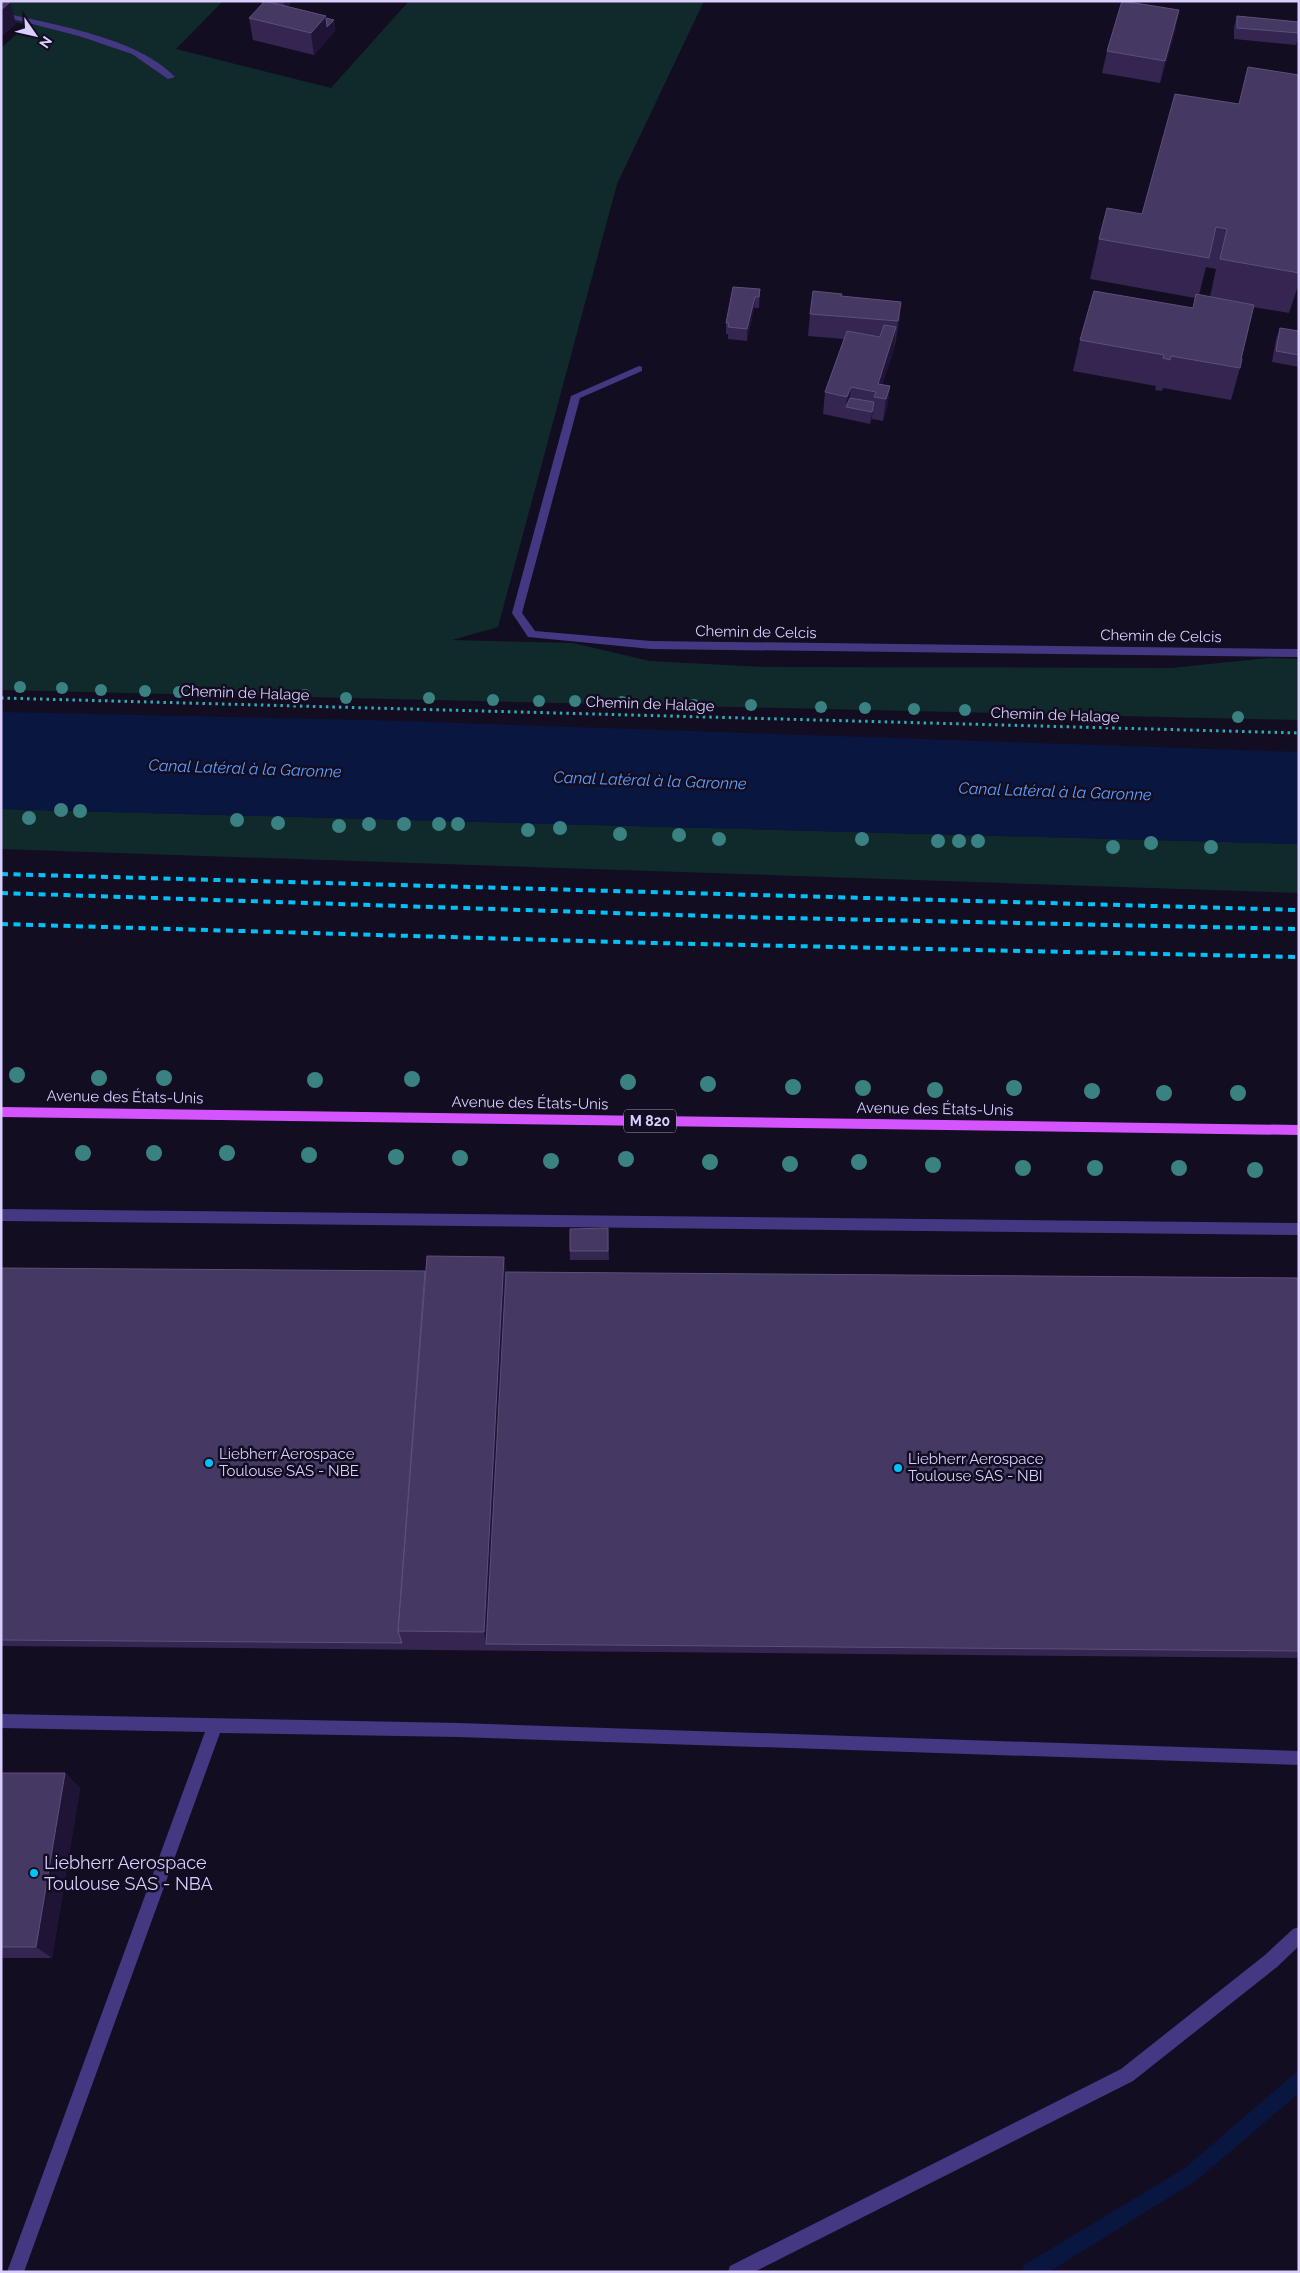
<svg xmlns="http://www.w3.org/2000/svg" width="1300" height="2273" font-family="Raleway,sans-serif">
<rect width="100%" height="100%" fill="#130d22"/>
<!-- green -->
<path fill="#102a2c" d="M1 1H223L176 49 331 88 409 1H704L617 184 498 627 452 640 573 643 650 661 766 667 1171 668 1268 658 1299 659V720L1 690V48L27 25 1 19Z
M1 809 1299 844V893L1 849Z"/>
<!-- water -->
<path fill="#091640" d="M1 712 370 720 1299 752V844L1 809Z"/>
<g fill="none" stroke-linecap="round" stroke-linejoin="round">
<!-- stream -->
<path fill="#091640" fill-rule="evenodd" d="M1299 2072V2093L1197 2180 1049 2272H1022L1024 2265 1185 2168 1293 2075Z"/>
<!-- path -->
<path stroke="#2dacb5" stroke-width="3" stroke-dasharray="2.5 4" stroke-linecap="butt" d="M1 698 1299 733"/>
<!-- service -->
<path fill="#443882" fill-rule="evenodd" d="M639 366 642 367V371L580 398 522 613 535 631 651 641 1299 649V657L651 649 528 637 512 613 571 396Z
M1 1209 1299 1223V1235L1 1221Z
M1 1714 458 1723 1299 1751V1765L458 1737 220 1733 24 2272H7L205 1732 1 1728Z
M1299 1927V1946L1277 1967 1133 2081 754 2272H728L730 2266 1121 2069 1265 1955 1293 1929Z"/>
<!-- minor -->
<path fill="#443882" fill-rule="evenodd" d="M1 12C53 25 137 37 175 77L168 79 132 54 79 36 1 16Z"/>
<!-- primary -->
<path fill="#d455ff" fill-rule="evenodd" d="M1 1107 1299 1125V1135L1 1117Z"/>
<!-- rail -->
<path stroke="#00c2f9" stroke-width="4" stroke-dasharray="7 5.5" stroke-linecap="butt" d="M1 874 1299 910
M1 893 739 917 1299 929
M1 924 653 943 1299 957"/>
</g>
<!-- trees -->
<g fill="#3a8181">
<circle cx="20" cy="687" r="6"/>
<circle cx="62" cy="688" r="6"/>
<circle cx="101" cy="690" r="6"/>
<circle cx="145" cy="691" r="6"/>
<circle cx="179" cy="692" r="6"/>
<circle cx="220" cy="693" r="6"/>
<circle cx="272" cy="695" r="6"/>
<circle cx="305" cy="695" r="6"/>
<circle cx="346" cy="698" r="6"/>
<circle cx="429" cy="698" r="6"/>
<circle cx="493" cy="700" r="6"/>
<circle cx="539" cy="701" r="6"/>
<circle cx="575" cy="701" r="6"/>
<circle cx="622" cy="702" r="6"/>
<circle cx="694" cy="705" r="6"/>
<circle cx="751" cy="705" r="6"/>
<circle cx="821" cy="707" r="6"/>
<circle cx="865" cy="708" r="6"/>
<circle cx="914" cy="709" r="6"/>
<circle cx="965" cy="710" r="6"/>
<circle cx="1238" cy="717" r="6"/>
<circle cx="61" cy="810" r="7"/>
<circle cx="80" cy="811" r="7"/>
<circle cx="29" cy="818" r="7"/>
<circle cx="237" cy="820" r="7"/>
<circle cx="278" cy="823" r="7"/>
<circle cx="369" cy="824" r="7"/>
<circle cx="404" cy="824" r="7"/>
<circle cx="439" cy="824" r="7"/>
<circle cx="458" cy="824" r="7"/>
<circle cx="339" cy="826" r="7"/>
<circle cx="560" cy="828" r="7"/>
<circle cx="528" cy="830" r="7"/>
<circle cx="620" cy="834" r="7"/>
<circle cx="679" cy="835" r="7"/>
<circle cx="719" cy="839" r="7"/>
<circle cx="862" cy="839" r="7"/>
<circle cx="938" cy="841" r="7"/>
<circle cx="959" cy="841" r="7"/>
<circle cx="978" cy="841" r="7"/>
<circle cx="1151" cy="843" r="7"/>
<circle cx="1113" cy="847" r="7"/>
<circle cx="1211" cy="847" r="7"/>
<circle cx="17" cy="1075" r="8"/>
<circle cx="99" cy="1078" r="8"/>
<circle cx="164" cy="1078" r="8"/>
<circle cx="412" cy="1079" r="8"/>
<circle cx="315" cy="1080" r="8"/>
<circle cx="628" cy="1082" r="8"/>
<circle cx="708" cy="1084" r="8"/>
<circle cx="793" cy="1087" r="8"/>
<circle cx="863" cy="1088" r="8"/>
<circle cx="1014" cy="1088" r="8"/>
<circle cx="935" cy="1090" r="8"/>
<circle cx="1092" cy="1091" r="8"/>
<circle cx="1164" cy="1093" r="8"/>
<circle cx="1238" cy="1093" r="8"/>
<circle cx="83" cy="1153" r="8"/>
<circle cx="154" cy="1153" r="8"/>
<circle cx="227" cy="1153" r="8"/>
<circle cx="309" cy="1155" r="8"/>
<circle cx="396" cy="1157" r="8"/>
<circle cx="460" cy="1158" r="8"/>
<circle cx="626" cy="1159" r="8"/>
<circle cx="551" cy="1161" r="8"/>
<circle cx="710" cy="1162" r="8"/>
<circle cx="859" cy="1162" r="8"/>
<circle cx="790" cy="1164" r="8"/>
<circle cx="933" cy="1165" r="8"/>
<circle cx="1023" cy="1168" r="8"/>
<circle cx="1095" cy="1168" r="8"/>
<circle cx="1179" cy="1168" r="8"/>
<circle cx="1255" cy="1170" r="8"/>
</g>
<!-- wall -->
<path fill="#342650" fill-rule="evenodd" d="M261 1H292L287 7 326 16V18L334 20 335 31 314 55 253 40 249 18 263 3H262Z
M1179 10 1175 32 1160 83 1102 73 1107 51Z
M1237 16 1299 22V35L1296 45 1234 39V27Z
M1248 67 1299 75V283L1289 313 1253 307 1241 359 1240 368 1231 400 1163 388 1162 391 1155 390 1156 386 1073 371 1080 340 1193 307 1195 298 1090 279 1099 239 1142 214 1239 104ZM1206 267 1216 269 1210 297 1199 295Z
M760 289 759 308H754L747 341 728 339V334H726V323Z
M842 296 901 302 899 324 894 349 882 385 890 386 887 408 883 421 872 419 870 424 823 414 825 392 844 339 808 336 810 314Z
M1280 328 1299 331V367L1272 362 1276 339Z
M608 1228 609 1260H570V1251Z
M504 1257 506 1272 1299 1278V1658L1 1646V1268L425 1271Z
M1 1773H65L80 1788 52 1958H1Z"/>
<!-- shaded-wall -->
<path fill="#1f1436" d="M284 1H292L285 8Z
M10 2 16 24 1 37V10Z
M1179 10 1175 32 1160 83 1165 61Z
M326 16 327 27 334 20 335 31 314 55 311 33Z
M755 297 754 308 747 341V329Z
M901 302 899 324 895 343 898 321Z
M896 327 894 349 878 398V384Z
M890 386 887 408 883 421 886 399Z
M851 387 849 408 846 407 845 419 847 397Z
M873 408 872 419 870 424 872 412Z
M504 1257 507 1281 486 1644 484 1632Z
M65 1773 80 1788 52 1958 36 1947Z"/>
<!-- building -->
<path fill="#453863" stroke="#5d4f7b" d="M1 1H6L10 2 1 10Z
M265 1 326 16 311 33 249 18Z
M1122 1 1179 10 1165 61 1107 51Z
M1237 16 1299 22V33L1237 28Z
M326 18 334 20 327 27Z
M1248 67 1299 75V273L1220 259 1227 229 1216 227 1209 258 1099 239 1107 208 1142 214 1175 94 1239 104Z
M733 287 760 289 759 297H755L747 329 728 327 729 323H726Z
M813 291 842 294 841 296 901 302 898 321 810 314Z
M1094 291 1193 308 1196 294 1254 305 1241 359H1242L1240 368 1171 356 1170 360 1163 358 1164 355 1080 340Z
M884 325 896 327 878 384 890 386 886 399 874 397 876 392 851 387 847 397 825 392 847 331 880 337Z
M1280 328 1299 331V355L1276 351Z
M850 398 874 402 872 412 846 407Z
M608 1228V1251H570V1229Z
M427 1256 504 1257 484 1632 398 1631Z
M1 1268 425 1271 398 1631 402 1643 1 1640Z
M506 1272 1299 1278V1651L486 1644Z
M1 1773H65L36 1947H1Z"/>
<!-- markers -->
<g fill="#00c2f9" stroke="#130d22" stroke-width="2">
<circle cx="209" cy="1463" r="5"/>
<circle cx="898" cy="1468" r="5"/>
<circle cx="34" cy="1873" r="5"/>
</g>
<g text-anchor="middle" stroke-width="5" stroke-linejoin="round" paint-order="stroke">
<!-- shield labels -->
<rect fill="#130d22" stroke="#9e94bd" stroke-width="1" x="624" y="1109.5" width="52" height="23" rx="4"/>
<g font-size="14" font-weight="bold" fill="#daceff">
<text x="650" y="1126">M 820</text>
</g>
<!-- street labels -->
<g font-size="15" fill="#daceff" stroke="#130d22">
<text transform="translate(756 632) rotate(1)" y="5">Chemin de Celcis</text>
<text transform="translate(1161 636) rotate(1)" y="5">Chemin de Celcis</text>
<text transform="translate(245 693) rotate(2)" y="5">Chemin de Halage</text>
<text transform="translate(650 704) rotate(2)" y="5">Chemin de Halage</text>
<text transform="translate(1055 715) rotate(2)" y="5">Chemin de Halage</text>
<text transform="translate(125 1097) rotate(1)" y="5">Avenue des États-Unis</text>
<text transform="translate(530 1103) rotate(1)" y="5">Avenue des États-Unis</text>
<text transform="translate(935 1109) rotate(1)" y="5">Avenue des États-Unis</text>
</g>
<!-- poi labels -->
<g font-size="15" fill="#daceff" stroke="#130d22" text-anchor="start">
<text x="219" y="1459">Liebherr Aerospace<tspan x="219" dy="17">Toulouse SAS - NBE</tspan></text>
<text x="908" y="1464">Liebherr Aerospace<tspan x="908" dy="17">Toulouse SAS - NBI</tspan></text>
</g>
<!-- water labels -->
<g font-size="16" font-style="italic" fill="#5ca0ff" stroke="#130d22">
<text transform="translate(245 768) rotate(2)" y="6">Canal Latéral à la Garonne</text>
<text transform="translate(650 780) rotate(2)" y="6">Canal Latéral à la Garonne</text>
<text transform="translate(1055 791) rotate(2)" y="6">Canal Latéral à la Garonne</text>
</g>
<!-- near-poi labels -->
<g font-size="18" fill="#daceff" stroke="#130d22" text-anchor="start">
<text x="44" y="1869">Liebherr Aerospace<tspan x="44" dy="21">Toulouse SAS - NBA</tspan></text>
</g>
</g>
<!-- border -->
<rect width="1300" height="2273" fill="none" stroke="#daceff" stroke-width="5"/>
<!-- north arrow -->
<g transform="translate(35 35) rotate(124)" stroke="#130d22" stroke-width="4" paint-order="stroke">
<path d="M0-4L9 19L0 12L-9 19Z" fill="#daceff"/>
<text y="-8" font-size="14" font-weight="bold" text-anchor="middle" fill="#daceff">N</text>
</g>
</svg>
